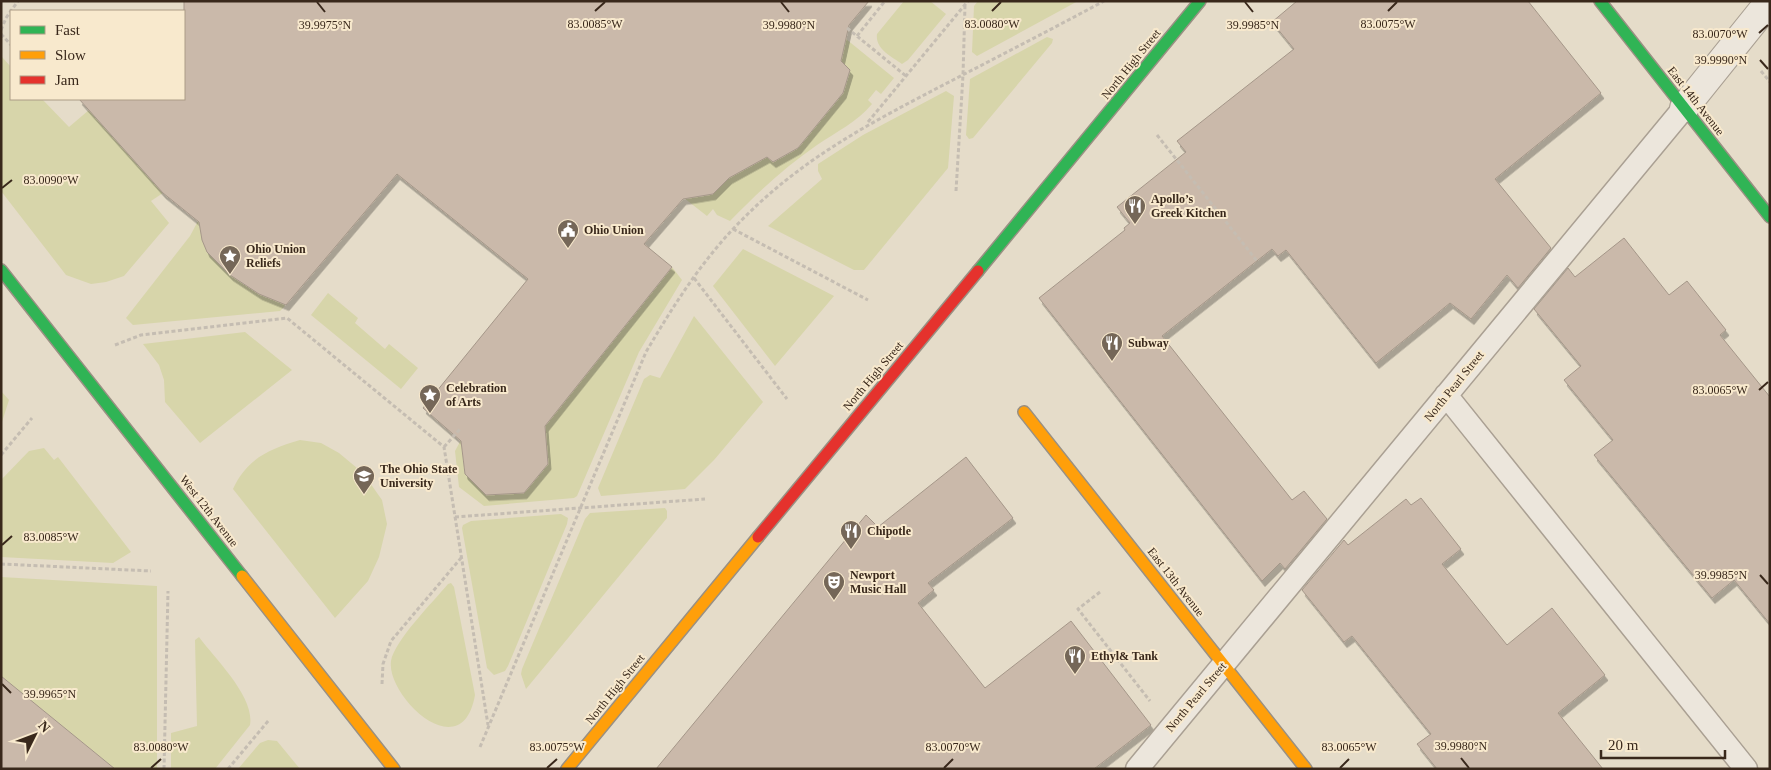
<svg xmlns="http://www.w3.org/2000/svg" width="1771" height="770" font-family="Georgia,serif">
<defs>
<filter id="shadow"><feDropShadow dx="3" dy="5.5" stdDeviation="0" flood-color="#0004"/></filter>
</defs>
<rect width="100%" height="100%" fill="#e5dcc9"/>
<!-- green -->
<path fill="#d7d5aa" d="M904 1H930L946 14 908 60 902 64C891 56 875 49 877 34Z
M978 1H1078L977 56 972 52 974 6Z
M1047 37 1053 39 1052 43 973 138 969 139 966 135 970 79Z
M846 39 894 78 881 94 876 90 868 100 872 104C857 122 836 132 817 145 785 167 757 193 730 221L717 215 713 209 707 216 684 198 691 190 699 197 713 194 730 177 767 157 774 162 798 148 843 93 850 71 841 61Z
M2 57 11 67V99H42L69 127 89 110 163 193 151 201 169 223 124 276 106 282 91 284 66 275 1 191Z
M946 91 954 96 948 168 864 270H854L768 226 822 179 818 171V164L863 135Z
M198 221 205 226 230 275 259 294 274 300 276 297 285 306 280 311 133 325 126 318 190 236Z
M743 249 834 296 775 366 713 286Z
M672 267 682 280 639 352 577 496 574 498 484 506 459 487 455 451 461 440 465 474 486 495 524 493 548 464 545 435 536 425H545Z
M328 293 358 318 355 323 385 349 389 344 418 368 401 389 311 315Z
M694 316 763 402 714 460 685 489 601 496 598 488 644 379 650 375 660 378Z
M245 332 292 370 200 443 165 402 164 380 159 365 143 344Z
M1 391 9 400 1 425Z
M300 440 321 443 339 453 363 473 382 500 387 524 379 557 368 581 335 618 233 489C247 458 270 449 300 440Z
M44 448 54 460 58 457 131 552 113 563 1 557V480L29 451Z
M665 508 667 511V518L526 689 521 674 522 669 585 519 590 513Z
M561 514 568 518 567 524 508 666 505 671 494 675 487 668 462 528 463 525 471 521Z
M1 577 157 586V769H115L1 676Z
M451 583 454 587 475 695C462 769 386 696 391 661 394 641 434 601 448 584Z
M199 637C216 660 255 697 250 725L215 769H171V733L197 726 195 640Z
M268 740 277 741 300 769H238L260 743Z"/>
<!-- building -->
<path fill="#cab9aa" stroke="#a59789" filter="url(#shadow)" d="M184 1H869L849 25 841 61 850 70 843 93 798 148 773 162 767 157 729 178 713 194 683 199 644 244 672 267 545 426 548 464 524 493 486 495 465 474 461 441 423 408 528 279 397 174 286 305 259 294 230 275 207 252 202 240 199 222 163 193 79 99H184Z
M1297 1H1528L1601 93 1495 179 1551 248 1518 288 1507 275 1471 319 1450 303 1376 363 1286 250 1278 256 1272 249 1162 336 1292 500 1304 491 1327 519 1285 569 1280 563 1262 581 1039 298 1125 230 1124 228 1130 223 1117 207 1186 152 1177 141 1294 49 1272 22Z
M1624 238 1669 295 1687 281 1726 330 1720 335 1770 397V624L1734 580 1712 598 1594 455 1613 440 1564 380 1581 366 1534 309 1568 268 1575 277Z
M966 457 1013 518 928 583 934 590 918 603 985 688 1071 621 1151 725 1094 769H656L866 515 878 527Z
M1421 498 1461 549 1442 564 1507 645 1552 608 1605 675 1558 713 1603 769H1437L1417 744 1431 734 1352 636 1344 642 1302 590 1344 540 1348 545 1406 499 1411 505Z
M1 676 115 769H1Z"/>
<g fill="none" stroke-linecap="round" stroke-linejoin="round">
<!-- lane casing -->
<g stroke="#aaa093" stroke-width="25">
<path id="lane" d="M1446 395 1746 769
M1137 769 1684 108"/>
</g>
<!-- street casing -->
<g stroke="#aaa093" stroke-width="30">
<path id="street" d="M1684 108 1770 1"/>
</g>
<!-- fast casing -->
<g stroke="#999083" stroke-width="14">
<path id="fast" d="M1600 1 1770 217
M1 270 242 576
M978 271 1200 1"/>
</g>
<!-- slow casing -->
<g stroke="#999083" stroke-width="14">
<path id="slow" d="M1024 412 1306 769
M242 576 394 769
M567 769 758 537"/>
</g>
<!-- jam casing -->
<g stroke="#999083" stroke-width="14">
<path id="jam" d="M758 537 978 271"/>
</g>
<!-- path -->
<path stroke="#c5bdb2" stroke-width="3" stroke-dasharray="4 2.5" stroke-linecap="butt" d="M847 28 906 76
M1 30 6 18 18 1
M1 34 11 45
M857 36 885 1
M1761 71 1770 82
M868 122 968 1
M1157 135 1257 261
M956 191 963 75 965 5
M733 229 868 300
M694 278 787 399
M115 345 141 335 287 318 444 447 488 725
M444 447 460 429
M1 455 32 418
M455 517 705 499
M1 564 151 571
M1100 592 1078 609 1150 701
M382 684 383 664 391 641 461 558
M480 747 646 352C672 308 699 265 734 228 799 159 870 123 953 80 1003 54 1054 28 1104 1
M164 769 168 591
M228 769 269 720"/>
<!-- lane -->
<use href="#lane" stroke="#ece6dc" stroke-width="22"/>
<!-- street -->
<use href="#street" stroke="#ece6dc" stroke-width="28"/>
<!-- fast -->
<use href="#fast" stroke="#30b455" stroke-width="11"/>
<!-- slow -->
<use href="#slow" stroke="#ff9f0a" stroke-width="11"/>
<!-- jam -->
<use href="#jam" stroke="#e5322d" stroke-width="11"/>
</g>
<!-- ticks -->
<path fill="none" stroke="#39281b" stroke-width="2" d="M317 2 325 12M781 2 789 12M1245 2 1253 12M595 11 605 2M992 11 1001 2M1388 11 1397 2M1759 33 1768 25M1760 60 1768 69M2 188 12 180M1759 390 1768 382M2 545 12 536M1760 575 1768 584M2 684 11 693M1461 758 1469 768M151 768 161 759M547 768 557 759M944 768 953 759M1340 768 1349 759"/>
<!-- icons -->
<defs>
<g id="restaurant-pin" transform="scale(1.125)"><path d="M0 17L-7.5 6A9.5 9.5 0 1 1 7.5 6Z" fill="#756758" stroke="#f8e9cd"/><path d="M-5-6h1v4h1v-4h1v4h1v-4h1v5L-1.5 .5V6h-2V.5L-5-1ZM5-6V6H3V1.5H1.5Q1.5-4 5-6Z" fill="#fff"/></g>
<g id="civic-pin" transform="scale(1.125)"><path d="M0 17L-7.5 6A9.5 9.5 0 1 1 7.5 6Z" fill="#756758" stroke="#f8e9cd"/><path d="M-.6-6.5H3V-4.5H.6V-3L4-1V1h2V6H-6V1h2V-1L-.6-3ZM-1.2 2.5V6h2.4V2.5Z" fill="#fff"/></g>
<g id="sight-pin" transform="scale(1.125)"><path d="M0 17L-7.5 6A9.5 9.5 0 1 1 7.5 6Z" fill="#756758" stroke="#f8e9cd"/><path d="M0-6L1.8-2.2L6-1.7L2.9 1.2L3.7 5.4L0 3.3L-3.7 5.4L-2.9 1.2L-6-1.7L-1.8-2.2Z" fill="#fff"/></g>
<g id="university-pin" transform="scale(1.125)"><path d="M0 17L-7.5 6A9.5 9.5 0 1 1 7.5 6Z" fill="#756758" stroke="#f8e9cd"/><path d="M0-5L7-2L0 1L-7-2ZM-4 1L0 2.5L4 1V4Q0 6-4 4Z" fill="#fff"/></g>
<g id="theatre-pin" transform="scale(1.125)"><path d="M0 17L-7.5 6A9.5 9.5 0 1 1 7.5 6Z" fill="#756758" stroke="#f8e9cd"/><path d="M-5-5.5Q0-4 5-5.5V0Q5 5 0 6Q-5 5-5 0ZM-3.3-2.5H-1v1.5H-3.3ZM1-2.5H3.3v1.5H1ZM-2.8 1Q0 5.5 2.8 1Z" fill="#fff"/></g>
</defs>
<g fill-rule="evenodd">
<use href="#restaurant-pin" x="1135" y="206"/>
<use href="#civic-pin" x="568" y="230"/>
<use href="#sight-pin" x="230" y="256"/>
<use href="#restaurant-pin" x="1112" y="343"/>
<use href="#sight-pin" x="430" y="395"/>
<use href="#university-pin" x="364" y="476"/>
<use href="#restaurant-pin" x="851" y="531"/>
<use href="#theatre-pin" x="834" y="582"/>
<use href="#restaurant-pin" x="1075" y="656"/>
</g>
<g text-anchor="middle" stroke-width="4" stroke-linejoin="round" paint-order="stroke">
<!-- street labels -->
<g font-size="12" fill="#39281b" stroke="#f8e9cd">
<text transform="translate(1131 64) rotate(-51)" y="4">North High Street</text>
<text transform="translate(1696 101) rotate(52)" y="4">East 14th Avenue</text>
<text transform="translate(873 376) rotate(-50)" y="4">North High Street</text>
<text transform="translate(1454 386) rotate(-51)" y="4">North Pearl Street</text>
<text transform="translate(209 511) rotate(52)" y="4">West 12th Avenue</text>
<text transform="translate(1176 582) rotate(52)" y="4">East 13th Avenue</text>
<text transform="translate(615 689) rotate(-51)" y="4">North High Street</text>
<text transform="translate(1196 697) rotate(-50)" y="4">North Pearl Street</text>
</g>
<!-- poi labels -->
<g font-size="12" font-weight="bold" fill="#39281b" stroke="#f8e9cd" text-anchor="start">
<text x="1151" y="203">Apollo’s<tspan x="1151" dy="14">Greek Kitchen</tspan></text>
<text x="584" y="234">Ohio Union</text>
<text x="246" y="253">Ohio Union<tspan x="246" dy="14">Reliefs</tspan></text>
<text x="1128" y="347">Subway</text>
<text x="446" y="392">Celebration<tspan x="446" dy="14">of Arts</tspan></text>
<text x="380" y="473">The Ohio State<tspan x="380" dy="14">University</tspan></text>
<text x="867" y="535">Chipotle</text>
<text x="850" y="579">Newport<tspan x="850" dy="14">Music Hall</tspan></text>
<text x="1091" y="660">Ethyl&amp; Tank</text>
</g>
</g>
<g font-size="12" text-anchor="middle" fill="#39281b" stroke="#f8e9cd" stroke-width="4" stroke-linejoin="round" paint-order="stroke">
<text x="595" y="28">83.0085°W</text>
<text x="992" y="28">83.0080°W</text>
<text x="1388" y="28">83.0075°W</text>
<text x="1253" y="29">39.9985°N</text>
<text x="325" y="29">39.9975°N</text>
<text x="789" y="29">39.9980°N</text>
<text x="1720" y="38">83.0070°W</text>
<text x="1721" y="64">39.9990°N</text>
<text x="51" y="184">83.0090°W</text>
<text x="1720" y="394">83.0065°W</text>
<text x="51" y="541">83.0085°W</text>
<text x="1721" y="579">39.9985°N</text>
<text x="50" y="698">39.9965°N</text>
<text x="1461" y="750">39.9980°N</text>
<text x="161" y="751">83.0080°W</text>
<text x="557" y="751">83.0075°W</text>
<text x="953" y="751">83.0070°W</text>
<text x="1349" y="751">83.0065°W</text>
</g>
<!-- border -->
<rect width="1771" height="770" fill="none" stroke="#39281b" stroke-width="5"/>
<!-- legend -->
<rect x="10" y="10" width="175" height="90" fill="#f8e9cd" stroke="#ac9c86"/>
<rect x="20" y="26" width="25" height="8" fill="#30b455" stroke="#ac9c86"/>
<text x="55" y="35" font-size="15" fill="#39281b">Fast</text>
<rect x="20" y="51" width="25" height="8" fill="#ff9f0a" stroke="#ac9c86"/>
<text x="55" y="60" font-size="15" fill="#39281b">Slow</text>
<rect x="20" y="76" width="25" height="8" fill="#e5322d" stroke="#ac9c86"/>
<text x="55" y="85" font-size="15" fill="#39281b">Jam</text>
<!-- north arrow -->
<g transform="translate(35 735) rotate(48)" stroke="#f8e9cd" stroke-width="4" paint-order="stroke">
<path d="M0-4L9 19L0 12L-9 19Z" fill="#39281b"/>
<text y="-8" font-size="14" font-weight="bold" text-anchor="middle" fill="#39281b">N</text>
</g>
<!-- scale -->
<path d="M1601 750v8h124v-8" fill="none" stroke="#39281b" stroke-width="2.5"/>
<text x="1608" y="750" font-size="15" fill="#39281b" stroke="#f8e9cd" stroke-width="4" paint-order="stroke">20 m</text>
</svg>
